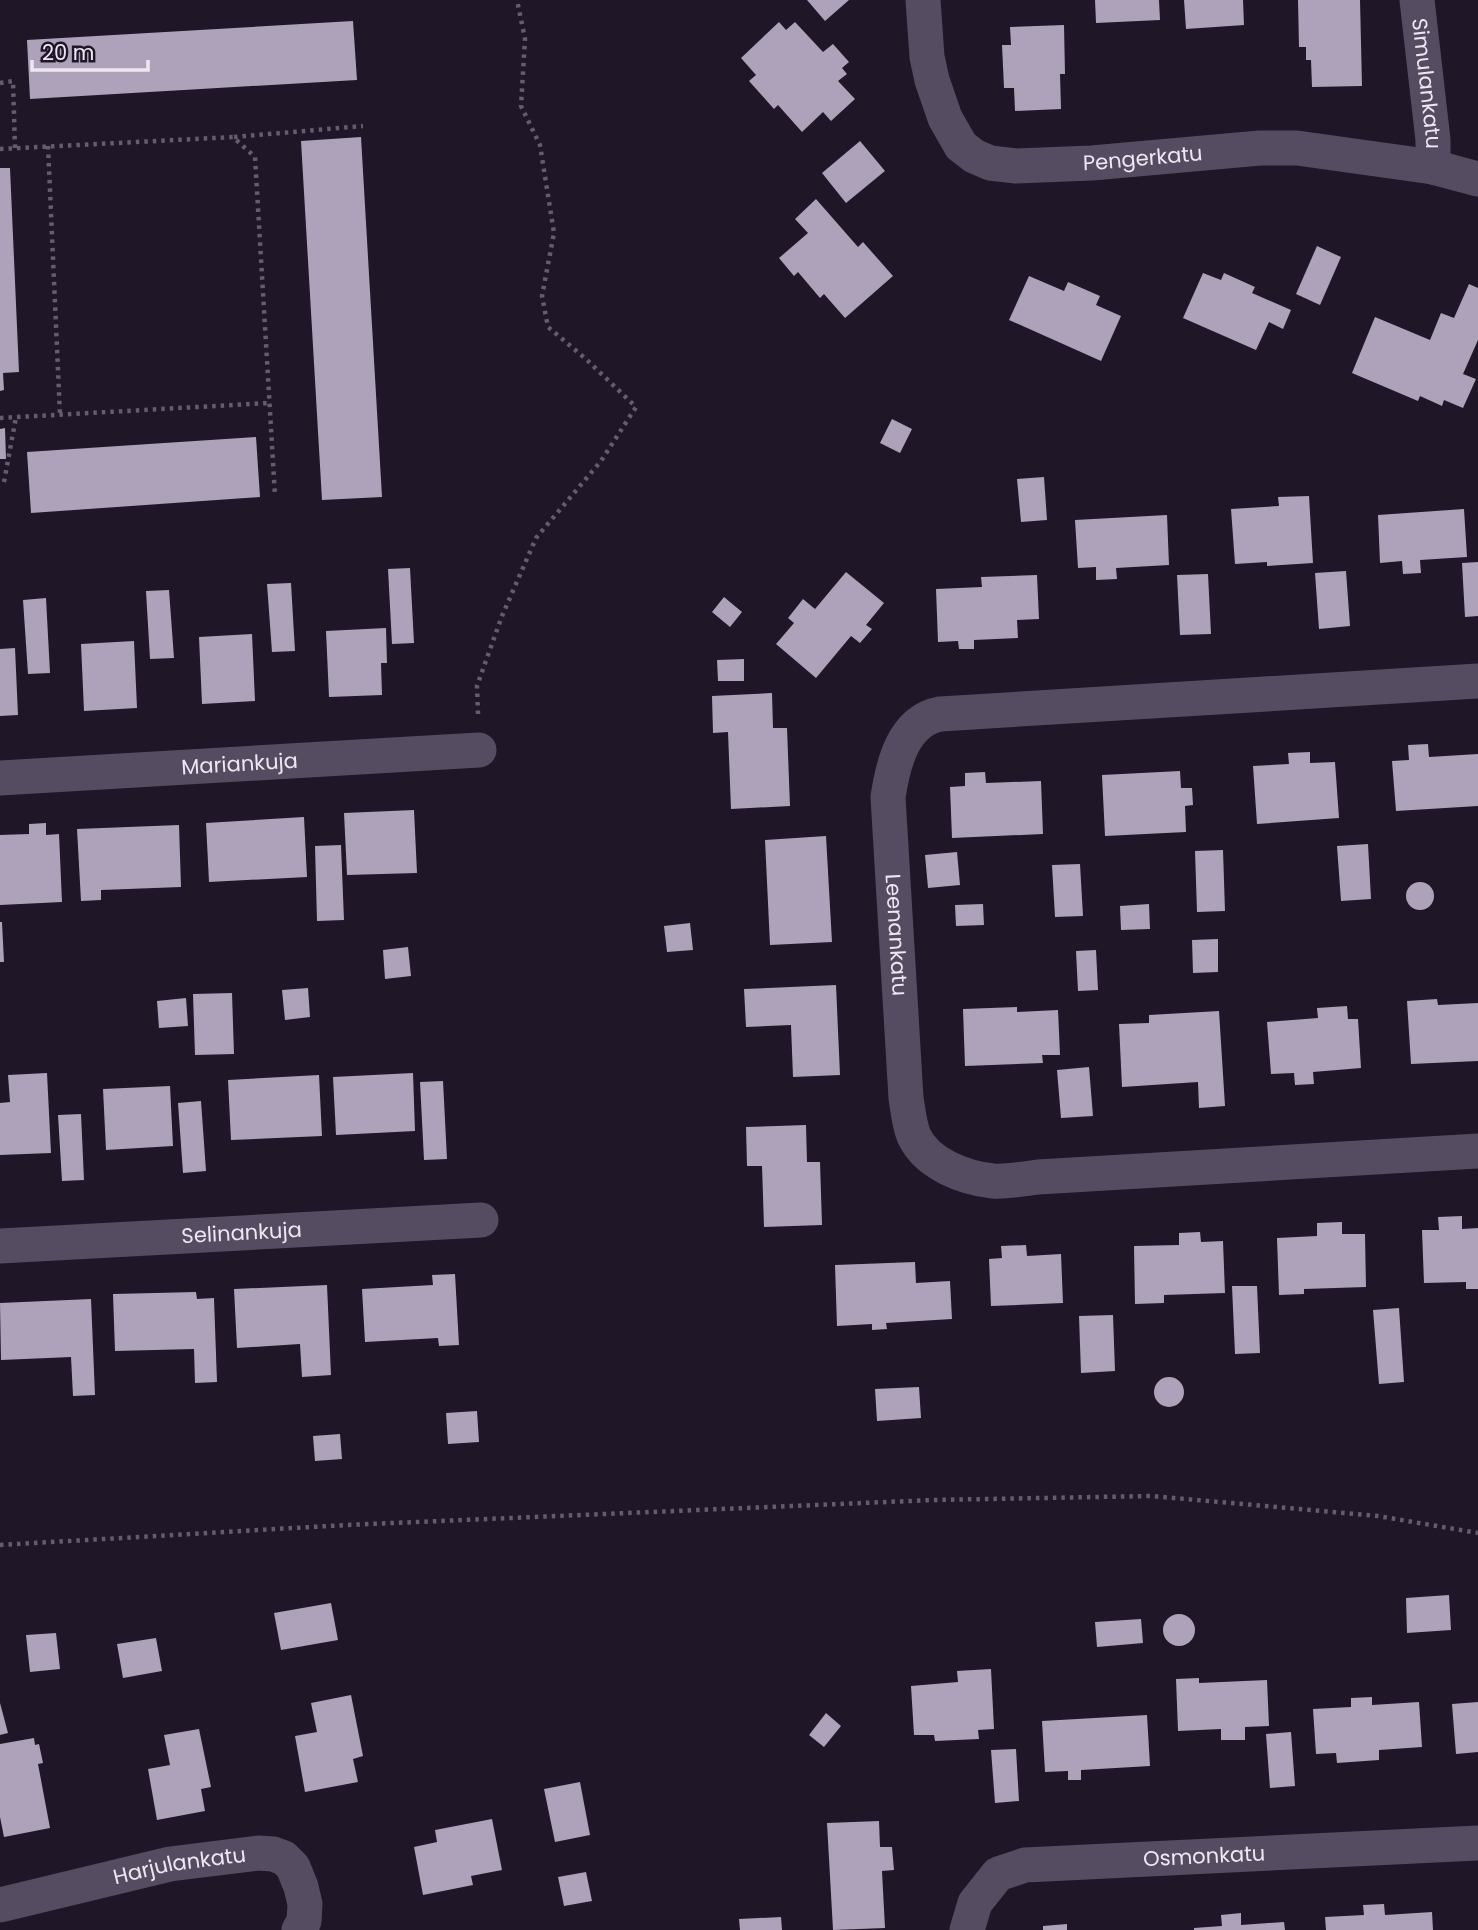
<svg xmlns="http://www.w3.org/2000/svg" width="1478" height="1930" font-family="Poppins,sans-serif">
<rect width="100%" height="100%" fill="#1f1628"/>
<!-- building -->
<path fill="#ada2ba" d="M807 0H849L825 21Z
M1095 0H1159L1160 20 1096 23Z
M1184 0H1243L1244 25 1186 29Z
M1298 0H1360L1362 86 1312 87 1311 60H1306V47H1299Z
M353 21 357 80 30 99 27 40Z
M779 22 786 30 795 22 823 52 833 44 849 62 842 68 847 74 838 81 855 99 831 121 823 112 802 132 778 105 774 109 749 81 756 75 741 58Z
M1064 25 1065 74H1060L1061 109 1015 111 1014 88H1004L1002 45H1011L1010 27Z
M361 137 382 497 322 500 301 141Z
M860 141 885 171 846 203 822 173Z
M0 168H10L19 372 3 373 4 390 0 391Z
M816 199 858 247 863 242 893 276 845 318 824 294 820 298 798 272 794 276 779 258 808 233 795 219Z
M1317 246 1341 257 1320 305 1296 294Z
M1203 273 1221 280 1224 273 1255 287 1252 293 1291 310 1283 329 1269 322 1256 350 1183 318Z
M1029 276 1064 291 1068 282 1100 296 1096 305 1121 316 1101 361 1009 320Z
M1469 284 1478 288V340L1463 374 1476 379 1463 408 1444 400 1442 406 1420 396 1418 401 1352 373 1375 317 1430 340 1441 313 1454 318Z
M892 419 912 429 900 453 880 443Z
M5 428 6 459H0V429Z
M256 437 260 497 31 513 27 452Z
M1044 477 1047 520 1021 522 1017 479Z
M1309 496 1313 563 1267 566V562L1235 564 1231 509 1279 506 1278 497Z
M1464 509 1467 557 1420 560 1421 573 1403 574 1402 561 1380 563 1378 515Z
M1167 515 1169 565 1116 568 1117 579 1096 580V567L1078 568 1075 520Z
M1478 562V616L1465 617 1462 563Z
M410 568 414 643 392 644 388 569Z
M1346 571 1350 626 1319 629 1315 573Z
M846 572 884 603 866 625 872 629 860 643 851 636 816 678 776 644 794 623 788 618 803 599 815 609Z
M1208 574 1211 634 1180 635 1177 575Z
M1037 575 1039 619 1017 620 1018 638 974 640V649H959L958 641 938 642 936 589 982 587 981 577Z
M291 583 295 651 272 652 267 584Z
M169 590 174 658 150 659 146 591Z
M724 597 742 612 730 627 712 612Z
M46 598 50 673 28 674 23 600Z
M386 628 387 663H381L382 695 329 697 326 631Z
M252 634 255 701 202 704 199 637Z
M134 641 137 708 84 711 81 644Z
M15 648 18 715 0 716V649Z
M744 659V681H718L717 660Z
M772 693 773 728H787L790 806 731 809 728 732 713 733 712 696Z
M1428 744 1429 757 1478 754V806L1396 811 1392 761 1409 760 1408 745Z
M1310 752V763L1335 762 1339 818 1257 824 1253 766 1289 764 1288 753Z
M1180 771 1181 788H1192L1193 805 1185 806 1186 832 1105 836 1102 775Z
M985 772 986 783 1041 781 1043 834 952 838 950 787 965 786V773Z
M414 810 417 873 347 875 344 813Z
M304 817 307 877 209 882 206 823Z
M46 823V835L59 834 62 902 0 905V835L29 834V824Z
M179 825 181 887 101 890V900L81 901 77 829Z
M826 836 832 942 770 945 765 840Z
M1368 844 1371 899 1341 901 1337 846Z
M341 845 344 920 317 921 315 846Z
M1223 850 1225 911 1197 912 1195 851Z
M957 852 960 885 928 888 925 855Z
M1080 864 1083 916 1055 917 1052 865Z
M1406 896a14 14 0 1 1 28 0a14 14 0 1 1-28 0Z
M983 904 984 925 956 926 955 905Z
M1149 904 1150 929 1121 930 1120 906Z
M0 922H2L4 962H0Z
M690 923 693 950 667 952 664 926Z
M1218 939V972L1193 973 1192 940Z
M408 947 411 976 385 979 383 950Z
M1096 950 1098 990 1078 991 1076 951Z
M836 985 840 1075 793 1077 791 1025 746 1027 744 989Z
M308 988 310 1017 285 1020 282 990Z
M232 993 234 1054 195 1055 193 994Z
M186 998 188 1026 159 1028 157 1001Z
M1437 999 1438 1005 1478 1003V1061L1411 1064 1407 1001Z
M1347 1006 1348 1019H1358L1361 1068 1313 1072 1314 1084 1295 1085 1294 1073 1271 1074 1267 1022 1318 1018 1317 1008Z
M1017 1007V1012L1058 1010 1060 1055H1042L1043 1063 965 1066 963 1009Z
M1219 1011 1225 1106 1199 1108 1198 1082 1122 1087 1119 1024 1149 1023V1015Z
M1089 1067 1093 1116 1061 1118 1057 1070Z
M47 1073 51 1153 0 1155V1103L10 1102 8 1075Z
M413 1073 415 1131 336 1135 333 1077Z
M319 1075 322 1136 231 1140 228 1080Z
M443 1081 447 1159 424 1160 420 1082Z
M170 1086 173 1146 106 1150 103 1089Z
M201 1101 206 1171 183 1173 178 1103Z
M81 1114 84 1180 62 1181 58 1115Z
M806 1125 807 1162H820L822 1225 764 1227 762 1166H747L746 1127Z
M1462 1216V1229L1478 1228V1289H1466V1282L1424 1283 1422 1230H1439L1438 1217Z
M1342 1222V1234H1365L1366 1287 1304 1289V1294L1279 1295 1277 1238 1317 1236V1223Z
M1200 1232 1201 1242 1223 1241 1225 1293 1164 1295V1303L1135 1304 1134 1246 1179 1245V1233Z
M1026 1245 1027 1256 1061 1254 1063 1303 991 1306 989 1259 1002 1258 1001 1246Z
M915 1262 916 1283 950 1281 952 1319 886 1323 887 1329 872 1330V1324L837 1326 835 1265Z
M455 1274 459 1345 439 1346 438 1338 365 1342 362 1289 433 1285 432 1275Z
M327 1285 331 1375 302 1377 300 1344 237 1348 234 1289Z
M1232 1286H1257L1260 1353 1235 1354Z
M196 1292 197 1299 214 1298 217 1382 195 1383 194 1349 115 1351 113 1294Z
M91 1299 95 1395 73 1396 71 1357 1 1360 0 1303Z
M1399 1308 1404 1382 1379 1384 1373 1310Z
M1113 1315 1115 1371 1081 1373 1079 1316Z
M1154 1392a15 15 0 1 1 30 0a15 15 0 1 1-30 0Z
M919 1387 921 1418 877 1421 875 1389Z
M477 1411 479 1442 448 1444 446 1413Z
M340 1434 342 1459 315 1461 313 1436Z
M1449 1595 1451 1630 1407 1633 1406 1598Z
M331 1603 338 1640 281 1650 274 1613Z
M1163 1630a16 16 0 1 1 32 0a16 16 0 1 1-32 0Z
M1141 1619 1143 1643 1097 1647 1095 1622Z
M56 1633 60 1669 30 1672 26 1635Z
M156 1638 162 1671 123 1678 117 1644Z
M991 1669 994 1729 978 1730 979 1739 935 1741 934 1735H914L911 1686 958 1682 957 1671Z
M1199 1678V1683L1267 1680 1269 1726 1245 1727V1740H1221V1729L1178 1731 1176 1679Z
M351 1695 363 1756 353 1759 358 1782 305 1792 295 1736 317 1732 311 1703Z
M1372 1697V1705L1419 1702 1422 1747 1379 1750V1760L1337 1763 1336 1753 1316 1754 1313 1709 1351 1707V1698Z
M1478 1702V1752L1456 1754 1452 1704Z
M0 1703 8 1733 0 1735Z
M826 1713 841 1726 824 1747 809 1735Z
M1147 1715 1150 1766 1081 1770V1780H1068V1771L1045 1772 1042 1721Z
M199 1729 211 1787 201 1789 205 1811 157 1820 148 1769 170 1765 164 1735Z
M1291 1732 1295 1786 1270 1788 1266 1734Z
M34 1738 35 1745 39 1744 43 1763 38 1764 50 1828 4 1837 0 1817V1744Z
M1016 1749 1019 1801 995 1803 991 1750Z
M580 1782 590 1835 555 1842 544 1789Z
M492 1819 502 1870 471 1876 473 1885 423 1895 414 1847 437 1842 435 1830Z
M879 1821 880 1847H892L894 1870 882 1871 885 1928 833 1930 827 1823Z
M586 1872 592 1901 564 1906 558 1877Z
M1384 1904 1385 1915 1432 1912 1433 1930H1326L1325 1917 1364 1915 1363 1905Z
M1241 1913V1925L1284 1922 1285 1930H1194V1928L1222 1926 1221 1915Z
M781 1917 782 1930H740L739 1919Z
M1067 1924V1930H1043V1926Z"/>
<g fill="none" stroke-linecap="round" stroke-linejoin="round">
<!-- path -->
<path stroke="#655d6d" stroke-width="4.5" stroke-dasharray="3.5 5" stroke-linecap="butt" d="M0 83 13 81 15 148
M234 137 363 126
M48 146 60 415
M0 149 233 137 255 157 275 496
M0 418 269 403
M4 482 16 417
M478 714 477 686 502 616 536 538 601 461 636 407 587 360 548 327 542 296 554 233 540 145 521 106 525 39 517 0
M0 1545 346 1525 933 1500 1151 1496 1378 1516 1478 1533"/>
<!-- minor -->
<g stroke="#564c61" stroke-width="35">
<path id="s1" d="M923 0 927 57 932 80 945 118 961 146 974 156 990 163 1016 166 1092 163 1260 148H1297L1433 167 1478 179"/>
<path id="s2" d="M1417 0 1433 140V167"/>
<path id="s3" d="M1478 681 940 714C903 721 893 764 888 797L906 1098C908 1110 909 1124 914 1136 927 1164 964 1178 993 1181 1008 1182 1023 1179 1038 1177L1478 1151"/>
<path id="s4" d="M0 778 479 750"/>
<path id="s5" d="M0 1246 481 1220"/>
<path id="s6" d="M0 1905 170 1864 258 1853 273 1854 284 1858 293 1867 301 1887 305 1904 304 1921 299 1930"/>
<path id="s7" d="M967 1930 975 1903 998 1874 1025 1865 1478 1843"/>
</g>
</g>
<g text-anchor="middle" stroke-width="7" stroke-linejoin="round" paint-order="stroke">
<!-- street labels -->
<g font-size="21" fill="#ede7f4" stroke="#1f1628">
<text dy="7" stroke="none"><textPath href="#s2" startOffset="84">Simulankatu</textPath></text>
<text dy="7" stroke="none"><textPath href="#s1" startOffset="340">Pengerkatu</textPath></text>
<text dy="7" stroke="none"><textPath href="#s4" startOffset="240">Mariankuja</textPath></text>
<text dy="7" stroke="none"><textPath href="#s3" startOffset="782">Leenankatu</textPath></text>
<text dy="7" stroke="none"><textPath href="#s5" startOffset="242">Selinankuja</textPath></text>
<text dy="7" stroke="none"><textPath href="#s7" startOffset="273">Osmonkatu</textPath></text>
<text dy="7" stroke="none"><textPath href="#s6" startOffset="184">Harjulankatu</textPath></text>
</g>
</g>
<!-- scale -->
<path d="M32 60v10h116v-10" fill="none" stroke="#ede7f4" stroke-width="3.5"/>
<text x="42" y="60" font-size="21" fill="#ede7f4" stroke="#1f1628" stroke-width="5" paint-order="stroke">20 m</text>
</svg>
